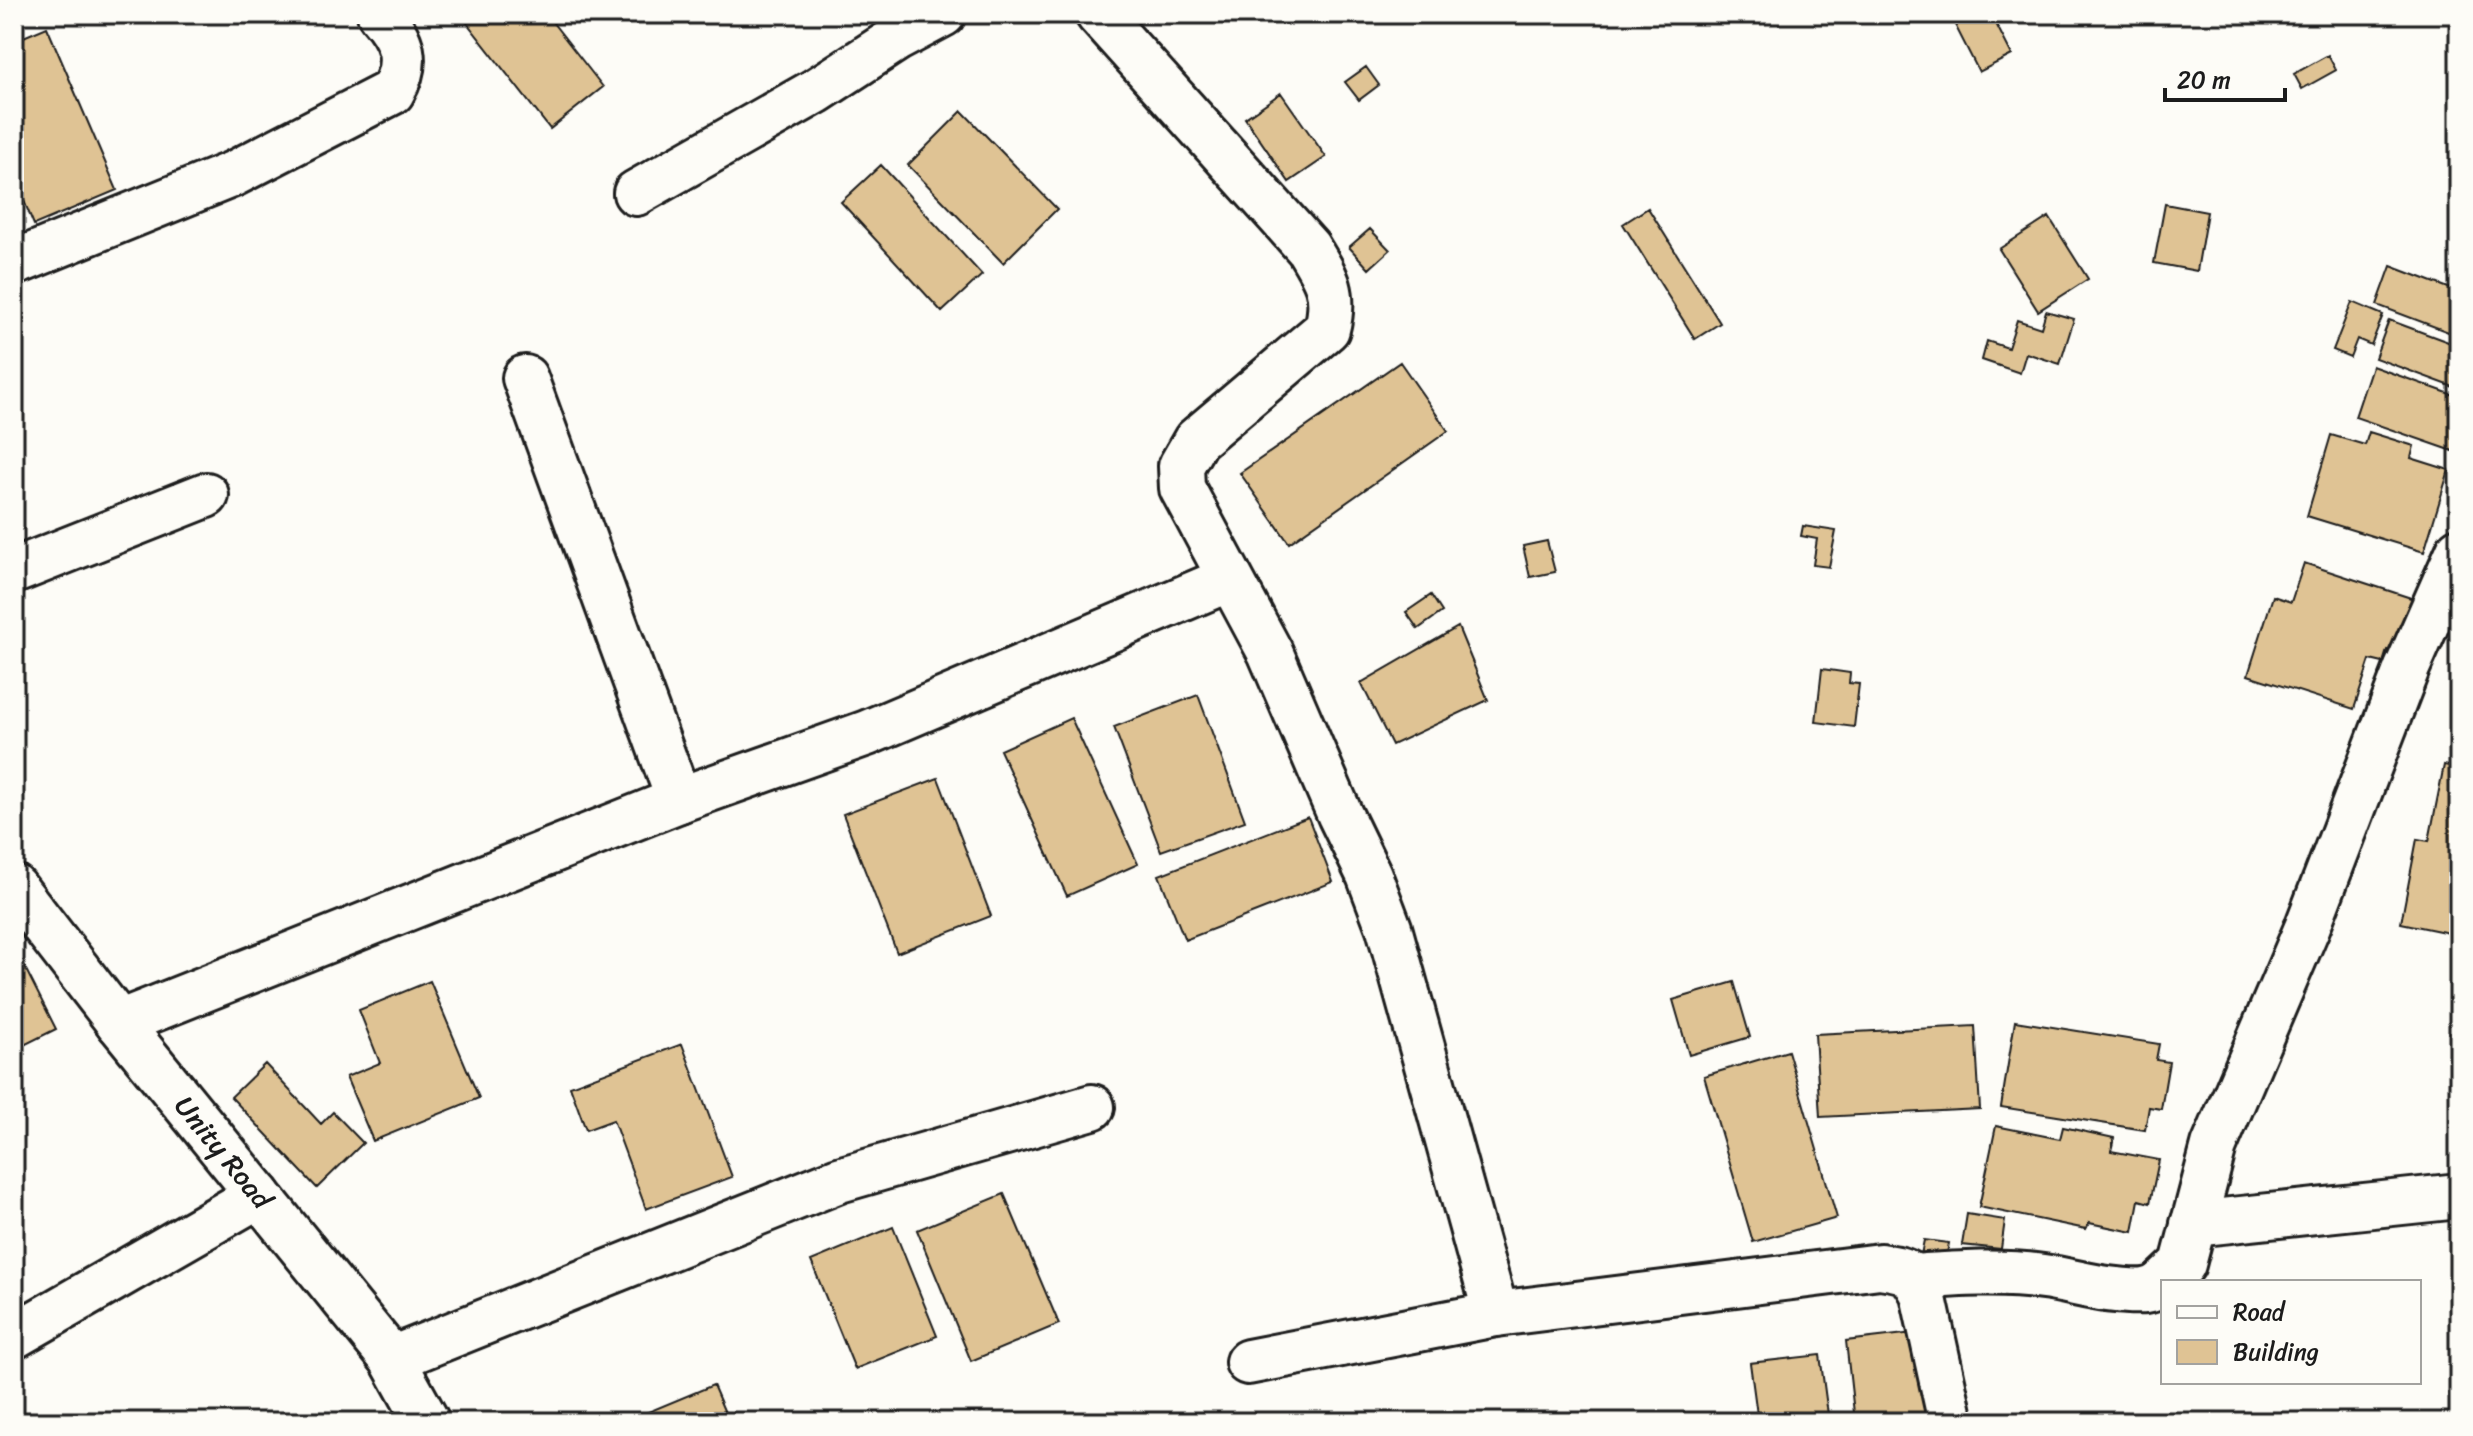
<svg xmlns="http://www.w3.org/2000/svg" width="2473" height="1436" font-family="Sriracha,sans-serif">
<rect width="100%" height="100%" fill="#fdfcf7"/>
<filter id="ink" filterUnits="userSpaceOnUse"><feTurbulence type="fractalNoise" baseFrequency=".0125" numOctaves="2"/><feDisplacementMap in="SourceGraphic" scale="16" xChannelSelector="R" yChannelSelector="G"/><feConvolveMatrix kernelMatrix="1 2 1 2 8 2 1 2 1" color-interpolation-filters="sRGB"/></filter>
<g filter="url(#ink)">
<!-- building -->
<path fill="#dfc394" stroke="#1c1c1c" stroke-width="2" d="M460 14H546L603 87 550 129Z
M1966 14H1991L2012 55 1979 72 1953 21Z
M47 27 117 190 34 225 14 177V41Z
M2328 55 2336 70 2302 89 2294 74Z
M1366 67 1379 85 1359 100 1345 82Z
M1281 93 1326 157 1289 182 1245 118Z
M962 111 1057 209 1003 263 908 165Z
M881 165 982 275 942 312 841 202Z
M2165 204 2207 212 2197 271 2154 263Z
M1648 208 1720 323 1695 339 1623 224Z
M2049 217 2088 279 2038 311 1999 249Z
M1370 229 1390 250 1369 269 1349 247Z
M2391 266 2459 292V336L2377 305Z
M2352 302 2383 315 2371 345 2357 339 2350 357 2333 350Z
M2046 311 2074 319 2060 364 2026 353 2020 373 1982 360 1987 341 2008 348 2017 320 2041 328Z
M2389 320 2459 346V389L2375 358Z
M1400 362 1448 431 1289 543 1240 473Z
M2372 366 2459 397V453L2355 417Z
M2369 432 2414 446 2411 458 2449 470 2424 552 2307 516 2331 435 2365 445Z
M1803 526 1836 531 1829 567 1813 565 1817 539 1801 536Z
M1547 541 1555 572 1530 577 1523 546Z
M2304 563 2417 600 2400 653 2387 650 2383 663 2370 660 2354 709 2248 675 2273 596 2291 602Z
M1431 595 1442 612 1418 629 1406 612Z
M1458 627 1488 700 1392 745 1361 683Z
M1822 669 1850 673 1849 683 1859 684 1854 727 1816 722Z
M1198 695 1245 821 1161 851 1114 727Z
M1071 718 1138 864 1067 896 1000 750Z
M2444 765 2459 768V935L2401 923 2417 839 2429 841Z
M938 778 991 916 897 953 843 814Z
M1308 817 1333 882 1185 940 1159 875Z
M14 946 56 1029 14 1050Z
M430 981 479 1098 373 1141 346 1077 380 1063 359 1010Z
M1734 982 1750 1037 1689 1055 1673 1000Z
M2015 1021 2159 1044 2156 1060 2169 1062 2161 1109 2149 1107 2145 1130 2001 1107Z
M1975 1026 1980 1109 1820 1117 1815 1034Z
M682 1044 732 1177 646 1209 613 1120 586 1130 570 1086Z
M1788 1051 1837 1218 1753 1242 1704 1076Z
M265 1064 321 1124 333 1112 363 1143 317 1188 231 1097Z
M1996 1126 2060 1139 2063 1127 2114 1138 2111 1151 2159 1160 2150 1203 2139 1200 2133 1232 2089 1223 2086 1229 1979 1207Z
M1004 1194 1059 1324 971 1361 917 1230Z
M1967 1214 2005 1220 2001 1249 1962 1245Z
M893 1227 937 1336 855 1369 811 1261Z
M1924 1240 1949 1243 1946 1259 1921 1255Z
M1922 1332 1933 1422H1855L1846 1341Z
M1820 1355 1829 1422H1758L1750 1363Z
M713 1385 729 1422H644L641 1415Z"/>
<g fill="none" stroke-linecap="round" stroke-linejoin="round">
<!-- minor casing -->
<g stroke="#1c1c1c" stroke-width="50">
<g id="minor">
<path d="M1098 14 1308 248C1327 279 1336 293 1327 329L1196 440 1181 466 1182 488 1270 652 1340 815 1369 875 1389 928 1496 1314"/>
<path d="M636 193 816 91 896 39 943 14"/>
<path d="M14 263 233 174 392 92C410 61 402 39 380 14"/>
<path d="M525 378 679 800"/>
<path d="M14 571 206 495"/>
<path id="s1" d="M14 887 119 1023 392 1359 427 1422"/>
<path d="M119 1023 679 800 867 733 1229 579"/>
<path d="M2193 1224 2459 1196"/>
<path d="M1914 1277C1958 1274 2000 1271 2043 1277 2068 1280 2091 1288 2116 1290 2132 1291 2150 1295 2163 1283"/>
<path d="M2164 1282 2183 1264 2214 1146 2307 928 2407 668 2459 550"/>
<path d="M14 1336 259 1195"/>
<path d="M392 1359 839 1180 1092 1107"/>
<path d="M1248 1362 1496 1314 1880 1266C1906 1270 1911 1270 1923 1294L1951 1422"/>
</g>
</g>
<!-- minor -->
<use href="#minor" stroke="#fdfcf7" stroke-width="44"/>
</g>
</g>
<g text-anchor="middle" stroke-width="6" stroke-linejoin="round" paint-order="stroke">
<!-- street labels -->
<g font-size="28" fill="#1c1c1c" stroke="#fdfcf7">
<text dy="10" stroke="none"><textPath href="#s1" startOffset="338">Unity Road</textPath></text>
</g>
</g>
<!-- margin -->
<rect width="2473" height="1436" fill="none" stroke="#fdfcf7" stroke-width="48"/>
<rect x="24" y="24" width="2425" height="1388" fill="none" stroke="#1c1c1c" stroke-width="3" filter="url(#ink)"/>
<!-- legend -->
<rect x="2161" y="1280" width="260" height="104" fill="#fdfcf7" stroke="#a3a29f" stroke-width="2"/>
<rect x="2177" y="1306" width="40" height="12" fill="#fdfcf7" stroke="#a3a29f" stroke-width="2"/>
<text x="2233" y="1320" font-size="24" fill="#1c1c1c">Road</text>
<rect x="2177" y="1340" width="40" height="24" fill="#dfc394" stroke="#a3a29f" stroke-width="2"/>
<text x="2233" y="1360" font-size="24" fill="#1c1c1c">Building</text>
<!-- scale -->
<path d="M2165 88v12h120v-12" fill="none" stroke="#1c1c1c" stroke-width="4"/>
<text x="2177" y="88" font-size="24" fill="#1c1c1c" stroke="#fdfcf7" stroke-width="6" paint-order="stroke">20 m</text>
</svg>
